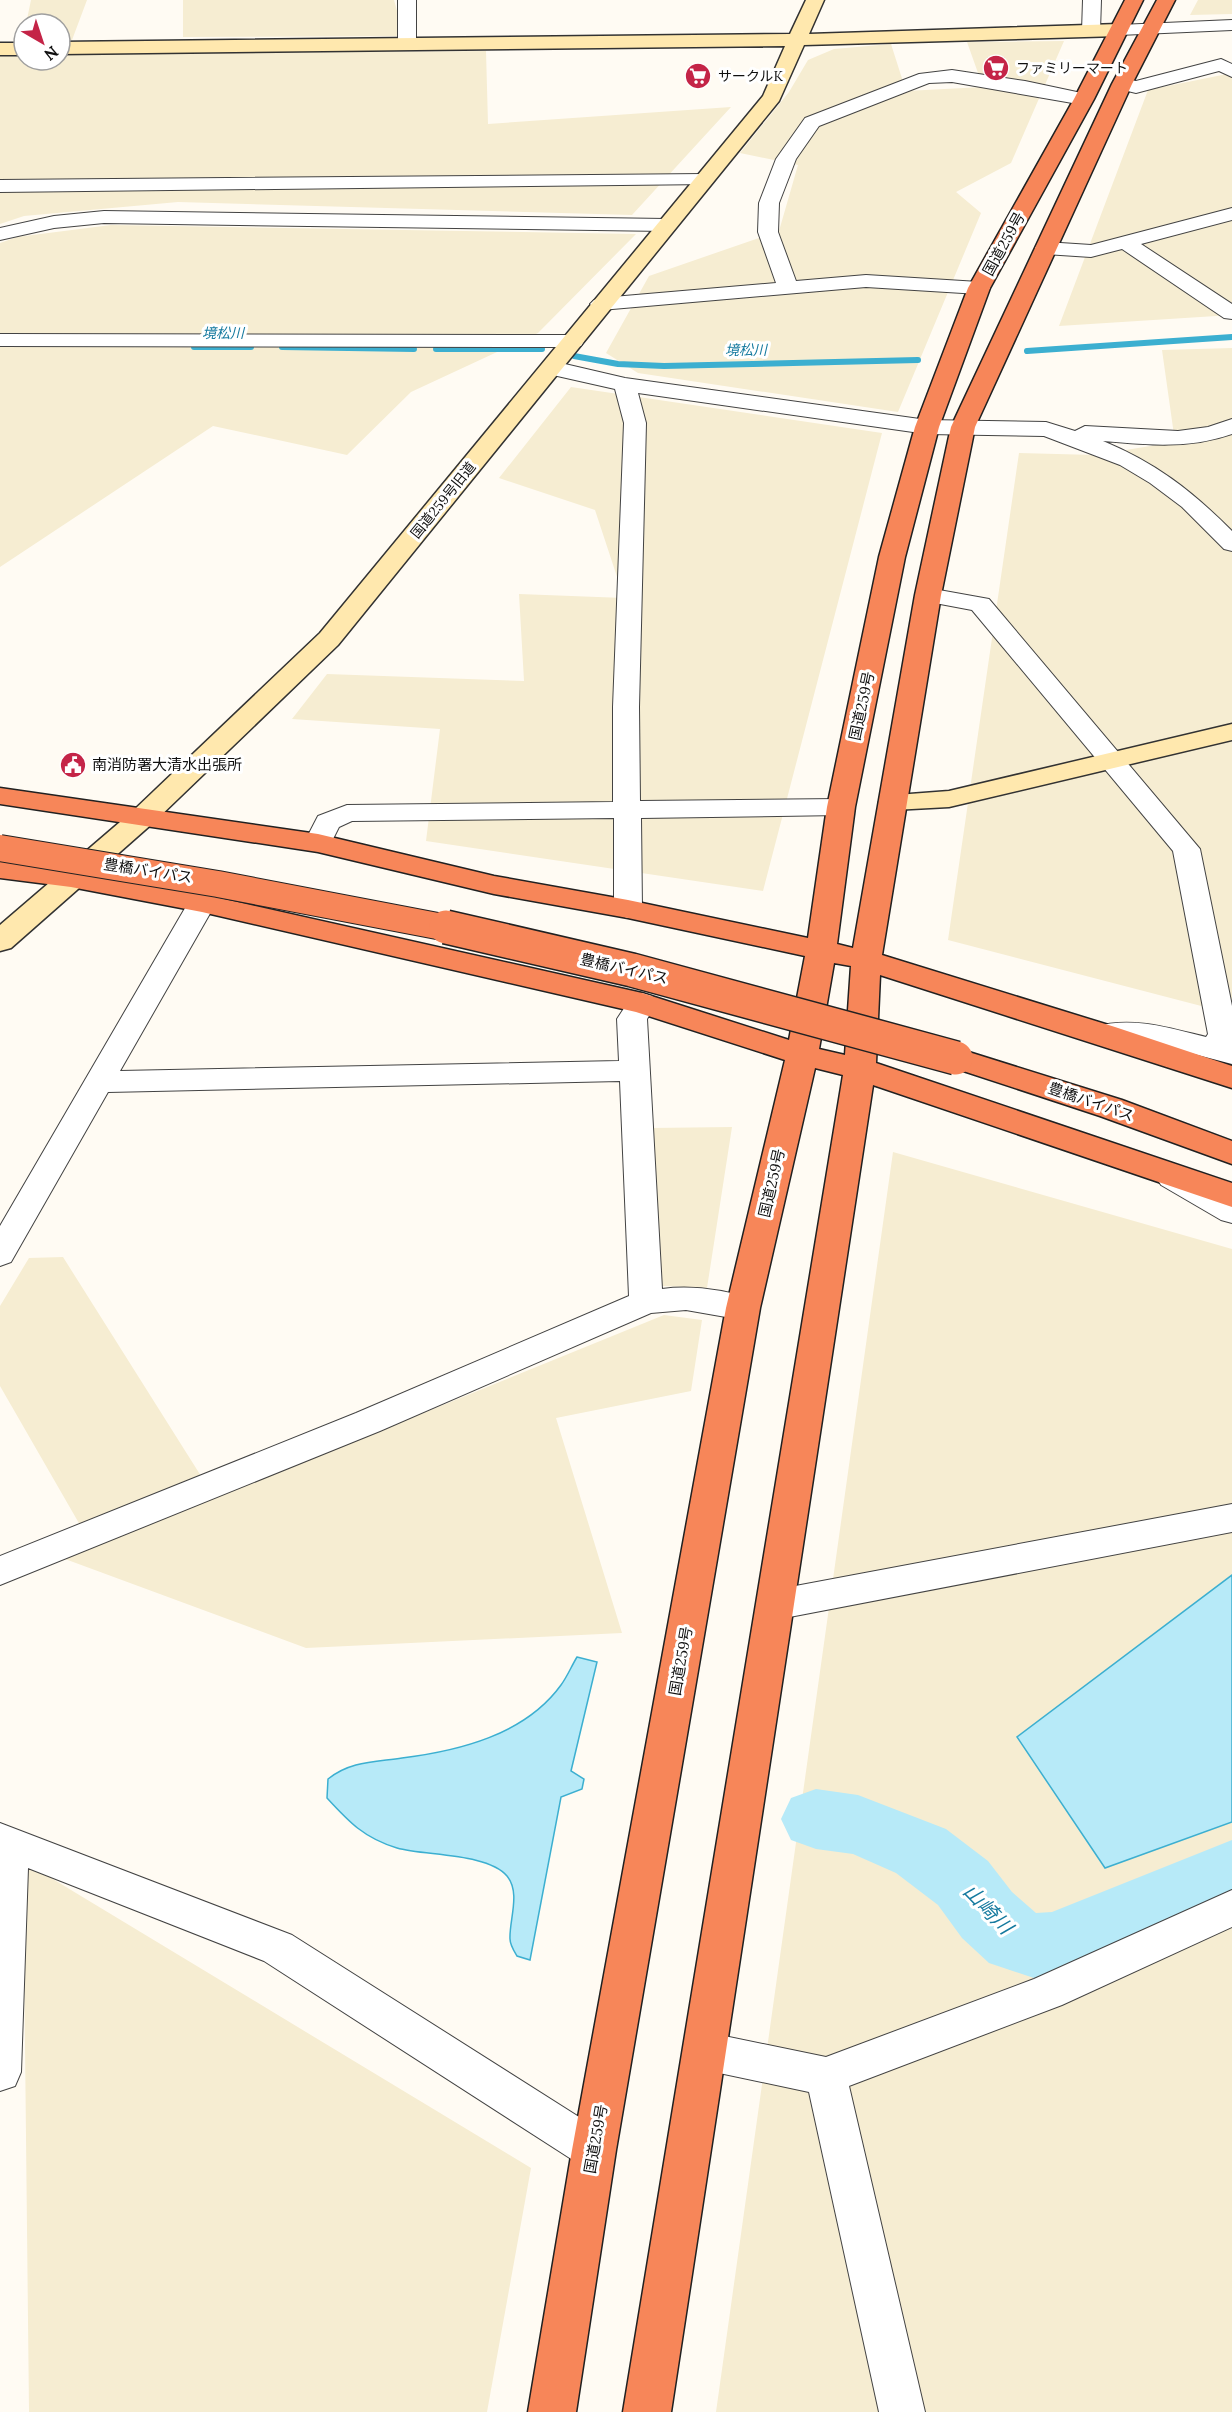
<svg xmlns="http://www.w3.org/2000/svg" width="1232" height="2412" font-family="Lora,'Noto Sans JP',serif">
<rect width="100%" height="100%" fill="#fffbf3"/>
<!-- farmland -->
<path fill="#f6edd2" d="M31 0H87L72 40H60V24H26Z
M183 0H394L404 36 183 37Z
M1198 0H1232V14L1190 15Z
M1064 41 1011 163 956 192 981 213 898 412 638 373 606 353 649 276 779 231 798 165 740 153 789 92 808 60 834 49 891 44 906 91 983 87 967 42Z
M486 51 488 124 731 107 632 215 178 202 24 216 0 224V54H24V60H60V54Z
M1232 73V315L1059 326 1148 90Z
M111 225 636 234 538 333 411 392 347 455 213 426 0 567V243L17 237Z
M1232 348V1014L948 940 1019 453 1095 455 1175 442 1162 350Z
M571 387 882 433 763 891 426 841 440 729 292 719 327 674 524 681 519 594 624 598 595 510 499 478Z
M732 1127 707 1288 662 1286 651 1128Z
M893 1152 1232 1249V2412H716Z
M63 1257 201 1476 80 1525 0 1386V1306L29 1258Z
M664 1315 702 1320 691 1391 556 1418 622 1633 306 1648 65 1559Z
M23 1861 531 2168 487 2412H29Z"/>
<!-- water -->
<path fill="#b7eaf8" stroke="#3cafd0" stroke-width="1.5" d="M1232 1575V1822L1105 1868 1017 1737Z
M577 1657 597 1662 571 1771 584 1779 582 1789 561 1797 530 1960 517 1956C514 1951 510 1945 510 1939 509 1920 521 1893 507 1876 488 1853 425 1856 397 1848 364 1838 349 1822 327 1798L328 1779C350 1761 375 1762 402 1758 458 1751 525 1735 561 1685 567 1677 571 1667 577 1657Z"/>
<g fill="none" stroke-linecap="round" stroke-linejoin="round">
<!-- stream -->
<path stroke="#3cafd0" stroke-width="6" d="M194 347H251
M282 347 414 349
M436 349H542
M1027 351 1232 337
M574 356 618 364 664 366 918 360"/>
<!-- river -->
<path fill="#b7eaf8" fill-rule="evenodd" d="M816 1789 858 1795 946 1829 988 1861 1012 1892 1036 1913 1052 1912 1232 1840V1903L1081 1967 1055 1976 1034 1978 989 1963 962 1938 938 1905 896 1873 853 1854 816 1849 791 1840 781 1819 791 1798Z"/>
<!-- street casing -->
<g stroke="#434343" stroke-width="2">
<path id="street" d="M398 0H416V45L413 49H401L398 45Z
M1083 0H1101L1100 31 1097 35H1085L1082 31Z
M1232 20V30L1119 35 1113 34 1110 30 1113 26 1119 25Z
M1221 59 1232 64V77L1219 71 1136 93 1115 88 1113 84 1115 80 1122 78 1136 81Z
M952 70 1025 81 1091 95 1093 99 1091 103 1084 105 952 82 929 83 819 126 796 159 779 203 778 232 796 281 866 275 979 282 986 284 990 288 986 292 979 294 866 287 601 310 594 308 590 304 594 300 601 298 776 283 758 232 759 203 776 159 805 118 919 74Z
M704 174 711 176 714 180 711 184 0 192V180Z
M1232 208V220L1141 244 1232 304V319L1224 318 1122 249 1091 257 1045 254 1038 252 1035 248 1038 244 1045 242 1091 245Z
M104 211 666 219 673 221 676 225 673 229 666 231 104 223 54 228 0 240V228L54 216Z
M0 334 573 335 581 336 584 341 581 346 573 347 0 346Z
M552 361 625 378 927 420 1046 422 1075 431 1085 426 1178 431 1208 427 1232 419V434C1190 449 1147 445 1103 441 1156 463 1191 490 1232 531V551L1224 549 1182 507 1150 483 1120 465 1044 436 927 434 638 393 646 423 639 707 640 801 841 799 851 801 854 807 851 813 841 815 641 818 642 909 638 915 628 918 618 915 614 909V818L352 821 339 827 328 849 318 851 308 849 304 843 318 816 347 805 613 802V707L624 423 615 389 544 373 541 368 544 363Z
M928 588 989 599 1200 849 1232 1006V1064L1148 1042 1104 1044 1094 1041 1089 1034 1094 1027C1132 1016 1169 1028 1206 1037L1208 1034 1173 851 972 610 919 600 916 595 919 590Z
M202 894 212 897 216 903 120 1071 619 1061 617 1019 632 996 642 993 652 996 657 1003 647 1019 662 1289C693 1285 725 1290 755 1300L759 1308 755 1316 743 1320 686 1310 651 1313 380 1431 0 1585V1556L356 1413 629 1296 620 1081 108 1092 11 1262 0 1266V1226L188 903 192 897Z
M1172 1166 1183 1169 1232 1198V1223L1221 1220 1161 1185 1156 1177 1161 1169Z
M1232 1504V1532L774 1620 761 1615 756 1605 761 1595 774 1590Z
M0 1823 292 1935 609 2136 615 2150 609 2164 594 2170 579 2164 264 1961 28 1868 21 2072 15 2086 0 2091Z
M1232 1890V1927L1062 2005 849 2086 925 2412H879L809 2092 705 2070 690 2064 684 2051 690 2038 705 2032 826 2057 1034 1979Z"/>
</g>
<!-- secondary casing -->
<g stroke="#323232" stroke-width="3">
<path id="secondary" d="M806 0H824L809 34 1119 24 1126 26 1128 30 1126 34 1119 36 804 45 779 101 338 645 154 822 11 948 0 951V925L134 810 320 633 763 96 785 46 60 54V42L790 34Z
M0 43H24V55H0Z
M1232 724V740L949 807 893 810 883 808 879 802 883 796 949 791Z"/>
</g>
<!-- highway casing -->
<g stroke="#212121" stroke-width="3">
<path id="highway" d="M1125 0H1143L1094 99 990 288 939 427 905 557 855 807 837 944 853 948 915 595 951 427 1112 84 1157 0H1175L1132 84 975 427 941 595 882 955 1115 1027 1232 1066V1088L880 975 876 1063 1232 1183V1207L873 1085 671 2412H623L843 1075 815 1068 760 1308 616 2150 576 2412H528L572 2150 726 1308 785 1060 636 1012 202 912 71 887 0 878V860L71 869 202 894 642 993 789 1040 805 956 628 918 494 894 318 852 0 804V788L318 834 494 876 628 900 808 938 827 807 879 557 915 427 968 288 1074 99ZM834 963 851 966 845 1055 819 1049Z
M956 1048 1122 1100 1232 1141V1164L1100 1116 945 1065 940 1058 945 1051Z"/>
</g>
<!-- street -->
<use href="#street" fill="#fff" fill-rule="evenodd"/>
<!-- secondary -->
<use href="#secondary" fill="#ffe8ae" fill-rule="evenodd"/>
<!-- highway -->
<use href="#highway" fill="#f78659" fill-rule="evenodd"/>
<!-- highway-bridge-far1 casing -->
<g stroke="#212121" stroke-width="28" stroke-linecap="butt">
<path id="highway-bridge-far1" d="M0 848 218 884 453 929"/>
</g>
<!-- highway-bridge casing -->
<g stroke="#212121" stroke-width="36" stroke-linecap="butt">
<path id="highway-bridge" d="M446 927 632 970 956 1058"/>
</g>
<!-- highway-bridge-far1 -->
<use href="#highway-bridge-far1" stroke="#f78659" stroke-width="26"/>
<!-- highway-bridge -->
<use href="#highway-bridge" stroke="#f78659" stroke-width="33"/>
</g>
<!-- icons -->
<defs>
<g id="supermarket-disc" transform="scale(1.35)"><circle r="9.5" fill="#c42447" stroke="#fff"/><path d="M-6-5.5h2.5l.6 2H6L4.5 2H-2.5L-4.4-4H-6ZM-1.5 3.2a1.3 1.3 0 1 0 .1 0ZM3 3.2a1.3 1.3 0 1 0 .1 0Z" fill="#fff"/></g>
<g id="civic-disc" transform="scale(1.35)"><circle r="9.5" fill="#c42447" stroke="#fff"/><path d="M-.6-6.5H3V-4.5H.6V-3L4-1V1h2V6H-6V1h2V-1L-.6-3ZM-1.2 2.5V6h2.4V2.5Z" fill="#fff"/></g>
</defs>
<g fill-rule="evenodd">
<use href="#supermarket-disc" x="996" y="68"/>
<use href="#supermarket-disc" x="698" y="76"/>
<use href="#civic-disc" x="73" y="765"/>
</g>
<g text-anchor="middle" stroke-width="6" stroke-linejoin="round" paint-order="stroke">
<!-- far-poi labels -->
<g font-size="14" fill="#101010" stroke="#fff" text-anchor="start">
<text x="1016" y="73">ファミリーマート</text>
<text x="718" y="81">サークルK</text>
</g>
<!-- far-water labels -->
<g font-size="14" font-style="italic" fill="#157a9f" stroke="#fff">
<text x="223" y="338">境松川</text>
<text transform="translate(746 350) rotate(-1)" y="5">境松川</text>
</g>
<!-- far-street labels -->
<g font-size="14" fill="#101010" stroke="#fff">
<text transform="translate(443 500) rotate(-51)" y="5">国道259号旧道</text>
</g>
<!-- street labels -->
<g font-size="15" fill="#101010" stroke="#fff">
<text transform="translate(1004 244) rotate(-61)" y="5">国道259号</text>
<text transform="translate(862 706) rotate(-78)" y="5">国道259号</text>
<text transform="translate(148 871) rotate(9)" y="5">豊橋バイパス</text>
<text transform="translate(624 969) rotate(13)" y="5">豊橋バイパス</text>
<text transform="translate(1091 1102) rotate(19)" y="5">豊橋バイパス</text>
<text transform="translate(772 1183) rotate(-77)" y="5">国道259号</text>
<text transform="translate(681 1661) rotate(-80)" y="5">国道259号</text>
<text transform="translate(596 2139) rotate(-80)" y="5">国道259号</text>
</g>
<!-- poi labels -->
<g font-size="15" fill="#101010" stroke="#fff" text-anchor="start">
<text x="92" y="770">南消防署大清水出張所</text>
</g>
<!-- near-water labels -->
<g font-size="20" font-style="italic" fill="#157a9f" stroke="#fff">
<text transform="translate(988 1909) rotate(46)" y="7">山崎川</text>
</g>
</g>
<!-- north arrow -->
<g transform="translate(42 42) rotate(141)"><circle r="28" fill="#ffffff" stroke="#9f9f9f" stroke-width="1.5"/>
<path d="M0-4.5L10 22L0 15L-10 22Z" fill="#c42447"/>
<text y="-9" font-size="16" font-weight="bold" text-anchor="middle" fill="#101010">N</text>
</g>
</svg>
